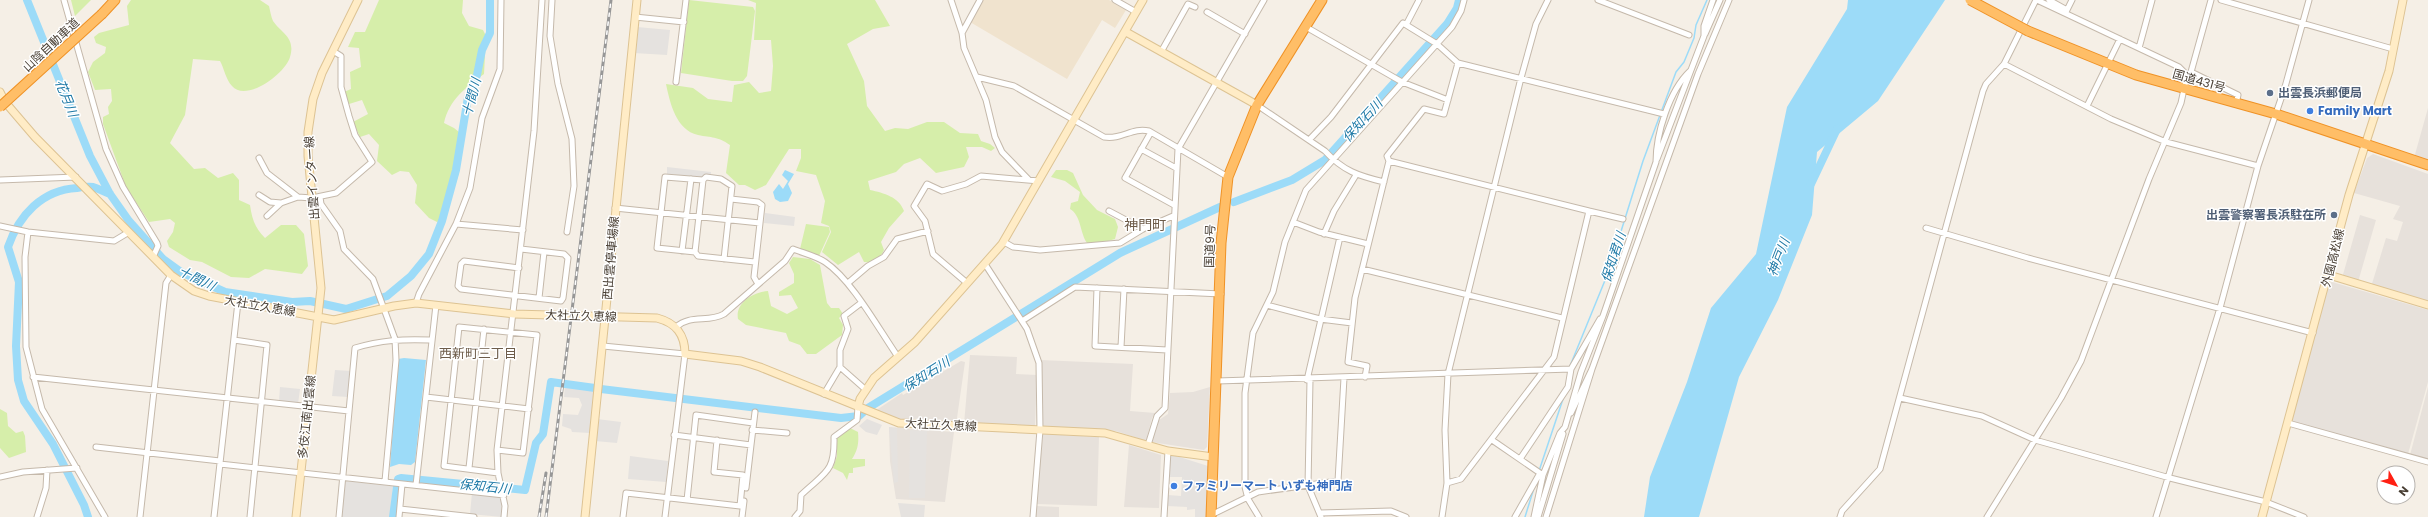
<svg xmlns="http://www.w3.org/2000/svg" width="2428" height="517" font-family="Poppins,'Noto Sans JP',sans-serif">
<rect width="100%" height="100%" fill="#f5efe6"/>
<!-- industrial -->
<path fill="#e7e1db" d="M2428 108V163L2414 158Z
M2373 154 2428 174V304L2371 287 2386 238 2397 241 2403 222 2393 219 2400 206 2354 193 2367 158Z
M2360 215 2376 220 2358 282 2342 278Z
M2332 282 2428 310V382L2408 454 2293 422 2291 419 2328 283Z
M970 355 1017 357 1016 374 1037 375 1035 426 964 424Z
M1040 360 1133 364 1130 411 1155 413 1152 418 1146 441 1116 431 1043 427 1041 424Z
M961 361 965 362 956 425 911 422 893 419 875 411 902 393 903 395Z
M1210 387 1207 447 1204 450 1151 442 1156 422 1168 414 1170 393 1193 392Z
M2428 387V459L2410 455Z
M889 427 954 432 945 502 896 499 890 461Z
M1043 434 1099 437 1097 506 1036 504Z
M1129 445 1161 455 1159 508 1124 507Z
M1036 506 1059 507V517H1036Z"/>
<!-- education -->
<path fill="#f0e3ce" d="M983 0H1109L1126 10 1115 28 1102 20 1067 79 970 22Z"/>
<!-- green -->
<path fill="#d6eeaa" d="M71 0H91L75 16Z
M131 0H260L269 6C270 10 271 17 273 21 281 33 296 37 290 57 286 73 246 103 232 86 226 80 224 68 220 61L193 59 185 115 170 143 194 169 205 168 218 178 233 173 239 180V200L250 205C252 219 255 228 265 238L281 225H296L304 234 308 266 302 274 265 269 249 278 231 277 202 262 190 260 169 247 167 241 173 232 175 223 170 219 149 222 126 187 103 124V117L109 114 108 107 112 101 111 89 95 90 88 72 93 62 105 53 106 47 96 43 94 37 99 33 129 25 127 6Z
M379 0H463L462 13 469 26 483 30 486 36 484 74C466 87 449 100 444 123L454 128 464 136 459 173 445 219 437 222 429 218 415 203 417 185 409 172 400 171 392 175 377 161 379 145 369 134 360 137 353 122 368 114 362 100 349 104 344 92 351 89 350 72 361 67 359 48 348 47 355 32H365Z
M689 0 753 7 755 11 747 76 743 81H732L681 73Z
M748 0H875L890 26 873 29 847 44 864 81 867 106 885 131 895 128 908 129 927 122H944L960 133 978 134 981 141 990 144 995 148 991 151 982 147H966L969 157 964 167 936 173 920 158 904 164 896 172 868 181 870 190C884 193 899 197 904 211L889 228 881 242 884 250C880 259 874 263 864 262L859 252 838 265 822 252 831 232 829 226 821 223 825 201 816 175 796 171 801 158V149H789L766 185 755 190 745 185H739L726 173 730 145C717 136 712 138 698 135 676 130 670 103 666 84L693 88 708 99 732 102 734 85 749 82 759 93 771 91 773 66 771 40H754L756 3Z
M1056 170H1067L1073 173 1083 195 1097 210 1115 219 1118 227 1115 239 1101 243H1087C1080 233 1081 215 1070 209L1071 203 1078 201 1080 192 1065 181 1051 177Z
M806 224 829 227 830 232 819 256 800 249Z
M793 257 810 259 820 265 827 303 831 308H839L843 314 839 318 843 325 842 335 816 354H807L800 345 789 341 786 333 746 325 738 319C735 303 753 292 768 291L771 306 787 314 798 308 791 295 779 296V292L794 283V274L789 263Z
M0 409 7 413 8 426 16 433 23 431 25 436 26 452 9 458 0 448Z
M850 428 858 432C859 442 858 450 852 459H865V466L853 468V473H849L847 480 843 473 833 468 837 456 836 438Z"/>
<!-- parking -->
<path fill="#e5e2df" d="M637 27 670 30 667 55 634 53Z
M667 167 711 172V176L704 175 701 177 667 174Z
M765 213 795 217 794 226 764 223Z
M335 370 351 371 348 397 332 396Z
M565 385 595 389 590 433 572 432 571 429 562 426 563 414 578 415 582 405 579 398 564 397Z
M280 387 300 389 298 404 279 402Z
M597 419 621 422 617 443 595 441Z
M867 419 882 425 877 435 866 432 859 426Z
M889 427 897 429 898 482 894 483Z
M910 430 927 431 925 498H909Z
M1170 454 1208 466 1207 517H1195V509L1187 510V507L1167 506 1168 495 1181 496 1182 477H1169Z
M630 456 668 461 666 482 628 479Z
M345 481 393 486 390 517H341Z
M472 493 501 496 502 517 470 514Z
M898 503 925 505 924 517H901Z"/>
<!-- water -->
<path fill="#9cdbf8" d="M1848 0H1945L1878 101 1817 152 1812 215 1778 300 1739 377 1699 517H1644L1650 477 1687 382 1711 308 1756 254 1787 107 1847 9Z
M785 170 794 174 788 184 792 193 788 201 780 202 775 199 773 192 779 184 783 189 788 181 782 175Z
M404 358 426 360 415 462 411 465 399 464 390 467 398 359Z"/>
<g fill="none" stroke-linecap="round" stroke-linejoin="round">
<!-- stream -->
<path stroke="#9cdbf8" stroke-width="1.5" d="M1570 366 1608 273 1643 161 1676 72 1684 62 1694 38 1696 25 1707 0
M1539 471 1563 399
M1525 517 1534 488"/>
<!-- river -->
<path stroke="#9cdbf8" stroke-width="8" d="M27 0 90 156 110 194 129 221 163 259 181 272 225 292 292 302 310 301 346 309 387 296 411 276 429 254 442 221 456 170 468 97 477 75 482 50 490 33V0
M1811 184 1837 129
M1234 202 1292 180 1325 160 1447 24 1457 8 1459 0
M601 389 841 418 859 416 868 408 1120 253 1220 207
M88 517 84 505 53 444 24 401 18 380 16 346 19 282 8 247C19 215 42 190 77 188 82 187 88 186 93 187 99 189 105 192 110 194
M393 517 398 479 401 478 525 490 536 443 543 434 551 382 595 388"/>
<!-- street casing -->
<g stroke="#c5b9ab" stroke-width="7">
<path id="street" d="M64 0 106 149 123 187 157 243 158 246 153 257
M552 0 550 36 558 84 572 139 574 186 567 232
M951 0 962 33 964 48 986 100 995 137 1002 152 1029 180
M1115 0 1136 12
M1598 0 1689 35
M2049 0 2067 10 2065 13
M2221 0 2393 49
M2067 10 2072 0
M1207 12 1245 34
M635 17 684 22
M1406 25 1419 0
M1306 27 1402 82 1448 100
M962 33 980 0
M1705 34 1720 0
M2139 48 2152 0
M1161 52 1188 4 1195 7
M2004 64 2111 119 2166 142 2258 166
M2191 72 2238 95 2236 104
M2187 75 2191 72 2211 0
M977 77 1014 86 1104 137C1122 140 1132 127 1149 131L1228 177
M676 82 686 0
M1257 105 1325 151C1343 171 1359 176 1384 182
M2087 106 2120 39
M1151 132 1125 178 1174 205
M1309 140 1331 117 1403 23 1437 44 1458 63 1664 114
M1141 149 1176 168
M259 158 267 173 298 197 312 198 336 193 372 162 355 135 349 116 341 87V56L333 51
M1657 159 1704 36V26L1713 0
M1389 161 1387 156 1424 109 1444 114 1458 63
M0 180 76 177
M259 195 270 202 281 203
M320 197 321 204 340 231 344 249 373 279 395 339 396 360 385 481
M731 199 758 202 762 205 754 277 758 284
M615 208 760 223
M1109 211 1143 229
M1589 211 1623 219
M267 216 281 203 298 197
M1293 222 1319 232 1368 244
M456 224 523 230
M0 226 28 232 114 241 129 232
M1926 228 2028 258 2313 333
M28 232 25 257 26 347 42 409 105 517
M1324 234 1334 211 1356 175
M1004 242 1013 247 1040 250 1120 243 1143 229 1173 216
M682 251 691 179
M695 252 703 180
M724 259 732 186 721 179 706 177 703 180 665 177 657 248 695 252 698 256 755 262
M985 264 1027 329 1039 363 1040 430 1033 517
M519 268 464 261 461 264 458 286 461 289 561 301 563 298 568 258 564 254 521 249
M1362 269 1562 318
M848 283 868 266 884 257 897 239 928 231
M967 283 933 254 925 221 914 206 927 184 942 191 966 184 981 176 1039 181
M1097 288 1095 346 1167 350
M539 298 544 252
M416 303 419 294 456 224 470 188 482 118 500 69 501 0
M861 303 844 316 848 329 840 350V367L866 390
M1267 305 1320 319 1352 323
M1022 321 1075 287 1221 294
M676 327C691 314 708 323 724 314L785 261 793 249C803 253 816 256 825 262 852 280 878 328 898 357
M234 340 267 345 250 517
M603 346 685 354 665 517
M1121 347 1124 289
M1592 369 1698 74 1729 0
M33 377 349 411
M1365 377 1367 366 1348 362 1355 298 1389 161 1589 211 1554 357 1461 479 1447 483
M1307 380 1340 237
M1310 380 1308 486 1321 517
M1217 381 1571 369 1600 319
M824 394 840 367
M426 397 529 409
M1900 398 1982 416 2035 440 2170 478 2266 502 2304 517
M2288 423 2428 462
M752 430 787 433
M674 435 751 445 755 412
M1492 440 1540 473
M1148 445 1157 416 1165 408 1178 149 1264 0
M96 447 220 461
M497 450 523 453 537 335 459 327 444 466 498 473
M1520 459 1568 387 1571 369
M220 464 504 495
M469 468 484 329
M0 477 23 472 77 468
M416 485 436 305
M746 488 751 445
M687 500 696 415 753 423
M400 509 474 517
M1320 513 1391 511 1406 517
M1211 515 1258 492 1338 481 1344 378
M37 517 46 488 47 470
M140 517 166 283 171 275
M214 517 238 302
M339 517 355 348C381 340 403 339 430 340
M399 517 402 484
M504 517 505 506 498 473 497 450 534 131 542 0
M623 517 626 493 740 506 743 475 714 472 717 440
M742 517 744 501
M795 517 800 511 801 495C825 472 835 473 834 437L857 420 858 407
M1164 517 1168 451
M1259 517 1248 499 1245 487V393L1253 333 1273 292 1285 242 1306 190 1452 27 1461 11 1464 0
M1442 517 1447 483 1445 430 1448 374 1521 78 1536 24 1548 0
M1515 517 1540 473 1543 475 1560 433 1565 427 1581 372 1603 316 1656 162C1656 134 1669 91 1690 71
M1534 517 1543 475
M1538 517 1563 434
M1546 517 1592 369 1571 413
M1840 517 1842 511 1880 469 1983 91 1986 84 2004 64 2036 0
M1987 517 2061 398 2081 361 2149 179 2181 103 2187 75 2179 67 2037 0
M2156 517 2220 308 2258 166 2285 87 2309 0"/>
</g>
<!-- secondary casing -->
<g stroke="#ddc393" stroke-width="9">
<path id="secondary" d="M1126 32 1257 105
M0 92 5 102 35 137 171 275 194 291 209 296 334 320 394 306 416 303 514 314 657 318C676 323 685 334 685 354L741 361 760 367 899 423 1105 433 1168 451 1213 457
M2329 275 2428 305
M858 407 860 399 874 378 915 342 1002 244 1143 0
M296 517 321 288 308 156V132L313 99 322 73 358 0
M585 517 637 0
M2262 517 2349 195 2389 71 2403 0"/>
</g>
<!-- highway casing -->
<g stroke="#ef9226" stroke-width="11">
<path id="highway" d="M102 14 115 0
M2028 31 2136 75 2276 114 2428 165
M1211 517 1221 243 1228 177 1257 105 1322 0"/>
</g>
<!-- street -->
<use href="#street" stroke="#fff" stroke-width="5"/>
<!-- secondary -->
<use href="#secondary" stroke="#ffecc6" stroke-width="7"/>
<!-- highway -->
<use href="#highway" stroke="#ffbe67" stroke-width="9"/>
<!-- rail casing -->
<g stroke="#979797" stroke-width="3">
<path id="rail" d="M539 517 546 473
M546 517 611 0"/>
</g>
<!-- rail -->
<use href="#rail" stroke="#fff" stroke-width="1.5" stroke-dasharray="4.5" stroke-linecap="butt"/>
<!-- highway-bridge casing -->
<g stroke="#ef9226" stroke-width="11" stroke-linecap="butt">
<path id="highway-bridge" d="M1970 0 2028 31
M0 107 102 14"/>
</g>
<!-- highway-bridge -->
<use href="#highway-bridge" stroke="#ffbe67" stroke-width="9"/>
</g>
<!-- markers -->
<g fill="#5c6f8a" stroke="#fff" stroke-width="1.5">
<circle cx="2270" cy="93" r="4"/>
<circle cx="2334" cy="215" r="4"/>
</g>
<g fill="#3f7fe0" stroke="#fff" stroke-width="1.5">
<circle cx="2310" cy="111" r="4"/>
<circle cx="1174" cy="486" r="4"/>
</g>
<g text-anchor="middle" stroke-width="3" stroke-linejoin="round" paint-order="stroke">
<!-- street labels -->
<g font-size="12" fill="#493f34" stroke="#fff">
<text transform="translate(51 45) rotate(-43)" y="4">山陰自動車道</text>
<text transform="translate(2199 81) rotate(16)" y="4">国道431号</text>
<text transform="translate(312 178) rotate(-94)" y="4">出雲インター線</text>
<text transform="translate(1210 246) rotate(-88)" y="4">国道9号</text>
<text transform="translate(611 258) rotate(-85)" y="4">西出雲停車場線</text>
<text transform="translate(2333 258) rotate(-76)" y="4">外園高松線</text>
<text transform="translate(260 306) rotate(10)" y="4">大社立久恵線</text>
<text transform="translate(581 316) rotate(2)" y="4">大社立久恵線</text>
<text transform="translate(307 417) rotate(-84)" y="4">多伎江南出雲線</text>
<text transform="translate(941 425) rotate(3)" y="4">大社立久恵線</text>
</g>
<!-- service labels -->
<g font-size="12" font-weight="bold" fill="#4e5e75" stroke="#fff" text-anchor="start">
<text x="2278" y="97">出雲長浜郵便局</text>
<text x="2326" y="219" text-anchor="end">出雲警察署長浜駐在所</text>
</g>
<!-- shop labels -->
<g font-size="12" font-weight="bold" fill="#366cbe" stroke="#fff" text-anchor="start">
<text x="2318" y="115">Family Mart</text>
<text x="1182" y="490">ファミリーマート いずも神門店</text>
</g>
<!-- water labels -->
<g font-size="13" font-style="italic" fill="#1f7aa7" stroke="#fff">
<text transform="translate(471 97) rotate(-75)" y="5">十間川</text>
<text transform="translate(67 98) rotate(68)" y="5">花月川</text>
<text transform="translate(1362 120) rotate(-48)" y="5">保知石川</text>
<text transform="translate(1613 257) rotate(-72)" y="5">保知君川</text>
<text transform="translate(1778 257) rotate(-69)" y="5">神戸川</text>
<text transform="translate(197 278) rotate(26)" y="5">十間川</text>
<text transform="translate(926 374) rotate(-32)" y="5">保知石川</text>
<text transform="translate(485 486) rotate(6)" y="5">保知石川</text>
</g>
<!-- neighbourhood labels -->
<g font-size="13" fill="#6d5c4a" stroke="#fff">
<text x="478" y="358">西新町三丁目</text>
</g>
<!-- quarter labels -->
<g font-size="14" fill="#6d5c4a" stroke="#fff">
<text x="1145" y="230">神門町</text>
</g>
</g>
<!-- north arrow -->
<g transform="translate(2396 485) rotate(129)"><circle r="19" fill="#ffffff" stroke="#b6b2ae"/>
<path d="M0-3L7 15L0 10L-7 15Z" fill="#ff2013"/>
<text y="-6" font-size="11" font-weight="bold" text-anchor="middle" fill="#493f34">N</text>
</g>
</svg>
